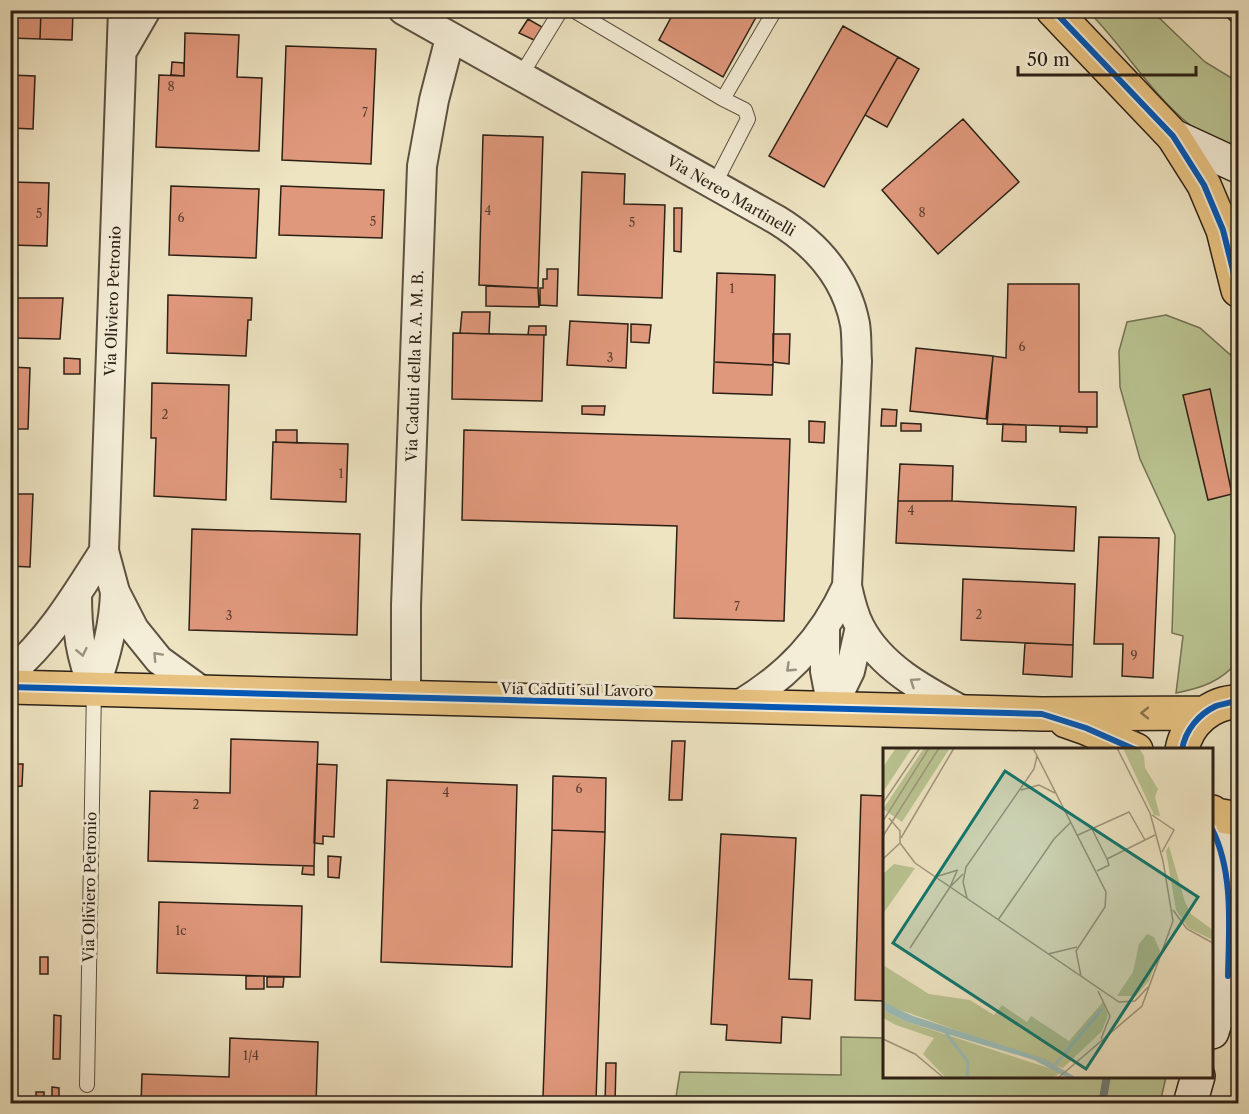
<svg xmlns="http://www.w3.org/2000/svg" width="1249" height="1114" font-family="'Libre Caslon Text',serif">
<rect width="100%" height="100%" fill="#eee4c2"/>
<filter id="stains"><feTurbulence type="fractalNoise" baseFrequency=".00333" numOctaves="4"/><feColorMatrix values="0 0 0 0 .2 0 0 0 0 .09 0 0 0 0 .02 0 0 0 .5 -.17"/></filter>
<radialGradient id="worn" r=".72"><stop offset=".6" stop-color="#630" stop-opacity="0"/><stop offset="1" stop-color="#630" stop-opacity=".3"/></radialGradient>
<!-- green -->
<path fill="#bac492" stroke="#737254" stroke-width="1.5" d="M1088 11H1152L1205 62 1238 82V153C1222 145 1204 137 1190 125 1150 93 1124 47 1088 11Z
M1166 315 1200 328 1236 360 1238 372V661C1221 682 1201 688 1176 693L1183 636 1172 633 1175 535 1140 459 1120 387 1119 351 1127 322Z
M841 1037 884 1038V1076L1166 1077 1160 1103H675L680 1072 841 1075Z"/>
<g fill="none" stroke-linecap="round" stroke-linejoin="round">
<!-- stream -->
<path stroke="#6f7e78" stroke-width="8" d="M1102 1104 1107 1076"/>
</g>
<!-- building -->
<path fill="#e0987c" stroke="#2c2016" stroke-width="1.5" d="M10 10H41L40 39 10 38Z
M41 10 73 11 72 40 40 39Z
M675 10H760L723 77 659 40Z
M1220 10H1238V24L1236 26Z
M528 19 542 27 534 40 519 33Z
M843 26 898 57 824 187 769 156Z
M185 33 239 35 237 77 262 78 259 151 156 147 159 75 184 76Z
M286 46 376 49 371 164 282 160Z
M898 57 919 69 887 127 865 115Z
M172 62 184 63V76L171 75Z
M10 75 35 76 33 129 10 128Z
M963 119 1019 182 938 254 882 190Z
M483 135 543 137 538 288 479 285Z
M582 172 625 174 624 204 665 205 662 298 578 295Z
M10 182 49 183 47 246 10 245Z
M171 186 259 189 256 258 169 255Z
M281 186 384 190 382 238 279 235Z
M674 208H682L681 252 674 251Z
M547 269H558L557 306 540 305V288H543V279H547Z
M717 273 775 275 773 365 714 362Z
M10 274H15L13 338H10Z
M1008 284H1079V392H1097V427L987 424 993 356 1006 358Z
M486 286 538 288 539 307 486 306Z
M168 295 252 298 251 320H248L246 356 167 353Z
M14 298H63L60 339 13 338Z
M462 312H490L489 334 460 333Z
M570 321 628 324 626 368 567 365Z
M631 324 651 325 649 343 631 342Z
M529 326H546V335H528Z
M453 333 544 335 542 401 452 399Z
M773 334H790L789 364 773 362Z
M916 348 993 356 986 419 910 411Z
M64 358 80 359V374H64Z
M714 362 773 365 772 395 713 393Z
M10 367 30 368 28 429H10Z
M152 383 229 385 226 500 154 496 156 438H151Z
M1210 389 1232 494 1208 500 1183 395Z
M582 406H605L604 415 582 414Z
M882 409 897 410 896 426H881Z
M809 421 825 422 824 443 809 442Z
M901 423 921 424V431H901Z
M1003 424 1026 425V442L1002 441Z
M1060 426 1087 427V433L1060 432Z
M276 430H297V443L276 442Z
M464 430 790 439 784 621 674 618 677 526 462 520Z
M273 442 348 444 346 502 271 499Z
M900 464 953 466 952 501H898Z
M10 494H33L30 567 10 566Z
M898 501H952L1076 507 1074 551 896 543Z
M192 529 360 534 357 635 189 630Z
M1099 537 1159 538 1153 678 1122 676 1123 644H1094Z
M963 579 1075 584 1073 645 961 640Z
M1025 643 1073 645 1072 677 1023 674Z
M231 739 318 742 314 866 148 861 150 791 230 793Z
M672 741H685L682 800H669Z
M12 764H23L22 786 11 787Z
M317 764 337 765 334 837 323 836V844L314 843Z
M553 776 606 778 605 832 552 830Z
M387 780 517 785 512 967 381 962Z
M861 795 884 796V1001L855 1000Z
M552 830 605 832 596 1100 543 1098Z
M721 834 796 838 789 979 812 980 810 1019 782 1017 781 1043 726 1040 727 1025 711 1024Z
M328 856 341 857 339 878 328 877Z
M303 866H314V875L302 874Z
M159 902 302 906 300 977 157 973Z
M40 957H48V974H40Z
M246 976H264V989H246Z
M267 977H284L283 987H267Z
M54 1015 61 1016 60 1059H53Z
M230 1038 318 1042 316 1104H141L142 1074 229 1077Z
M606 1063H616L615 1104H605Z
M52 1087 59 1088V1104H52Z
M36 1092H44V1104H36Z"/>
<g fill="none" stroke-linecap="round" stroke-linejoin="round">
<!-- service casing -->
<g stroke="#5c5141" stroke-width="16">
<path id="service" d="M573 10 723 99
M520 77 561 10
M714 185 748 119 745 110 723 99 775 10
M87 1085 94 689"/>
</g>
<!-- minor casing -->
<g stroke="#5c5141" stroke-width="32">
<path id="minor" d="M123 10 104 551 115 592 134 629 159 660 203 692
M403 10 777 220C816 244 846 277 855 324 857 336 856 349 857 361L847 586C850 600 853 614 860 627 881 668 926 691 965 712
M124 48 146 10
M77 594C77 630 80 656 94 689 106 657 114 627 115 592
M825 628V671L832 708
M10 673C50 639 76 595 104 551
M406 697V605L422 166 434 100 450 38
M737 706C787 677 823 639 847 586
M832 708 850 671 860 627"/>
</g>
<!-- secondary casing -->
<g stroke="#2c2016" stroke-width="36">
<path id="secondary" d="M1173 136 1238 166
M1212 829C1234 873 1229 928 1228 976
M1212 1032 1235 956
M1190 1104 1198 1076"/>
</g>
<!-- primary casing -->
<g stroke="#2c2016" stroke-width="36">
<path id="primary" d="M1053 10 1173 136 1204 185 1223 230 1238 290
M10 687 1042 714 1204 713
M1066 721 1086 728 1136 750
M1182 750C1187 723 1211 702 1238 702
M1212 812 1216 815 1238 819"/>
</g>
<!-- service -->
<use href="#service" stroke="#f4edd7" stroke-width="14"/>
<!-- minor -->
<use href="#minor" stroke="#f4edd7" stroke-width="28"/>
<!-- secondary -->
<use href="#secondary" stroke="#f4edd7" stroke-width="33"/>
<!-- primary -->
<use href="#primary" stroke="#e7c281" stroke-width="33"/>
<!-- cycleway casing -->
<g stroke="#f4edd7" stroke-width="10">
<path id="cycleway" d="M1053 10 1173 136 1204 185 1223 230 1238 290
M10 687 1042 714 1086 728 1136 750
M1182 750C1185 730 1199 714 1216 706 1224 703 1232 704 1238 698
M1212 829C1234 873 1229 928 1228 976"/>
</g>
<!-- cycleway -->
<use href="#cycleway" stroke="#0057b8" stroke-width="6"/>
</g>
<!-- one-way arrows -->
<defs><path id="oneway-chevron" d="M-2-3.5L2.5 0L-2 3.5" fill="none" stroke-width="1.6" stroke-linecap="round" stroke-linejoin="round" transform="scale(1.5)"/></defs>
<g stroke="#9a9180">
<use href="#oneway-chevron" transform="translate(82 652) rotate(78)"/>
<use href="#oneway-chevron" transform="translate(157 656) rotate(-133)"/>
<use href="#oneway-chevron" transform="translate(790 668) rotate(137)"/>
<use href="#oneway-chevron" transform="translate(914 682) rotate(-146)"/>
</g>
<use stroke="#8a714c" href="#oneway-chevron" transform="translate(1145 713) rotate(180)"/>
<g text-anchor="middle" stroke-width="6" stroke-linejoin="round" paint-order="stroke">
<!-- number labels -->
<g font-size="12" fill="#593e30">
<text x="171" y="91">8</text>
<text x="365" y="117">7</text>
<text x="488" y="215">4</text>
<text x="922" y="217">8</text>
<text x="39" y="218">5</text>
<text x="181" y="222">6</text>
<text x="373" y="226">5</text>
<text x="632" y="227">5</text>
<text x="732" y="293">1</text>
<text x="1022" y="351">6</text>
<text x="610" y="362">3</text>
<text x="165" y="419">2</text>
<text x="341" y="478">1</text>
<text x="911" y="515">4</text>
<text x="737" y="611">7</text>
<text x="979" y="619">2</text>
<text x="229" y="620">3</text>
<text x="1134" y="660">9</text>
<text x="579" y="793">6</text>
<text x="446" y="797">4</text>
<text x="196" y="809">2</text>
<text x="181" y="935">1c</text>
<text x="251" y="1060">1/4</text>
</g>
<!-- street labels -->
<g font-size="15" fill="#2c2016" stroke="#f4edd7">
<text transform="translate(731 196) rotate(30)" y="5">Via Nereo Martinelli</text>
<text transform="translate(113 301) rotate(-88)" y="5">Via Oliviero Petronio</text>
<text transform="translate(415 366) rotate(-88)" y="5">Via Caduti della R. A. M. B.</text>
<text transform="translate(577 690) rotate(1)" y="5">Via Caduti sul Lavoro</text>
<text transform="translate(90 887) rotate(-89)" y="5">Via Oliviero Petronio</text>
</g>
</g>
<!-- overview -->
<g transform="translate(883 748)">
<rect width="330" height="330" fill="#eee4c2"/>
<path d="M13 0H29L0 44V19ZM41 0H67L19 74 0 61ZM240 0H256L261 8 262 20 275 41 272 49 277 68 271 67ZM286 98 302 154 308 166 330 182V192L305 180 293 162 283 103ZM11 116 32 120 0 166V126ZM264 186 271 189 277 203 266 233 253 248H234L250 224 256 196ZM0 217 46 246 87 252 111 267 119 257 144 274 148 268 186 293 220 254 225 267 219 283 180 320 9 259 0 254ZM0 262 24 274 178 324 170 330H63L40 306 51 290 13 277 0 270Z" fill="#bac492"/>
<path d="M0 254 30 268 162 311 194 330H185L151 312 24 274 0 262Z" fill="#9bbdba"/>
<path fill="none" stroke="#9bbdba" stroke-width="3" d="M63 285 85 314 84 330M172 317 219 261"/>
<path fill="none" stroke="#a0967d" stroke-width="1.5" d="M150 0 223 144 222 159 193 203 198 228M138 42 156 37 172 45M0 55 37 0M269 67 291 82 279 104M0 73 46 0M209 81 224 111M195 87 246 64 262 92M0 88 56 0M18 90 71 0M17 95 32 115 236 254 252 253 265 239M0 111 17 95V83L6 70M74 123 67 139 80 126M214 123 226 117 224 111 272 87M52 129 75 122M84 150 80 134 83 119 151 21 154 8M290 162 304 181 330 195M115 172 171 91 188 74M27 200 67 139M165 206 194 199M215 243 227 268 218 291M0 291 32 306 61 330M175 330 259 258 290 173 280 113 267 65 234 0"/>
<path fill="#0f766e" fill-opacity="0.15" stroke="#0f766e" stroke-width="3" d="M122 23 315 149 203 321 10 195Z"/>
<rect width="330" height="330" fill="none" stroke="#2c2016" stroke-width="3"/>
</g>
<!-- margin -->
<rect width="1249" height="1114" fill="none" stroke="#eee4c2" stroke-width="36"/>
<rect x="12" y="12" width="1225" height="1090" fill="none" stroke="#2c2016" stroke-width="3"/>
<rect x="18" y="18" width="1213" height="1078" fill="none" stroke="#2c2016" stroke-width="1.5"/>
<!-- scale -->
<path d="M1018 66v9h178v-9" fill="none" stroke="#2c2016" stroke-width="3"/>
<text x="1027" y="66" font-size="18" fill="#2c2016" stroke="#f4edd7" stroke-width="4.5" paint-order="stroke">50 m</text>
<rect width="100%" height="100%" filter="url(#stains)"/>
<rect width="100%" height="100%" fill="url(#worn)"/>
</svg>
